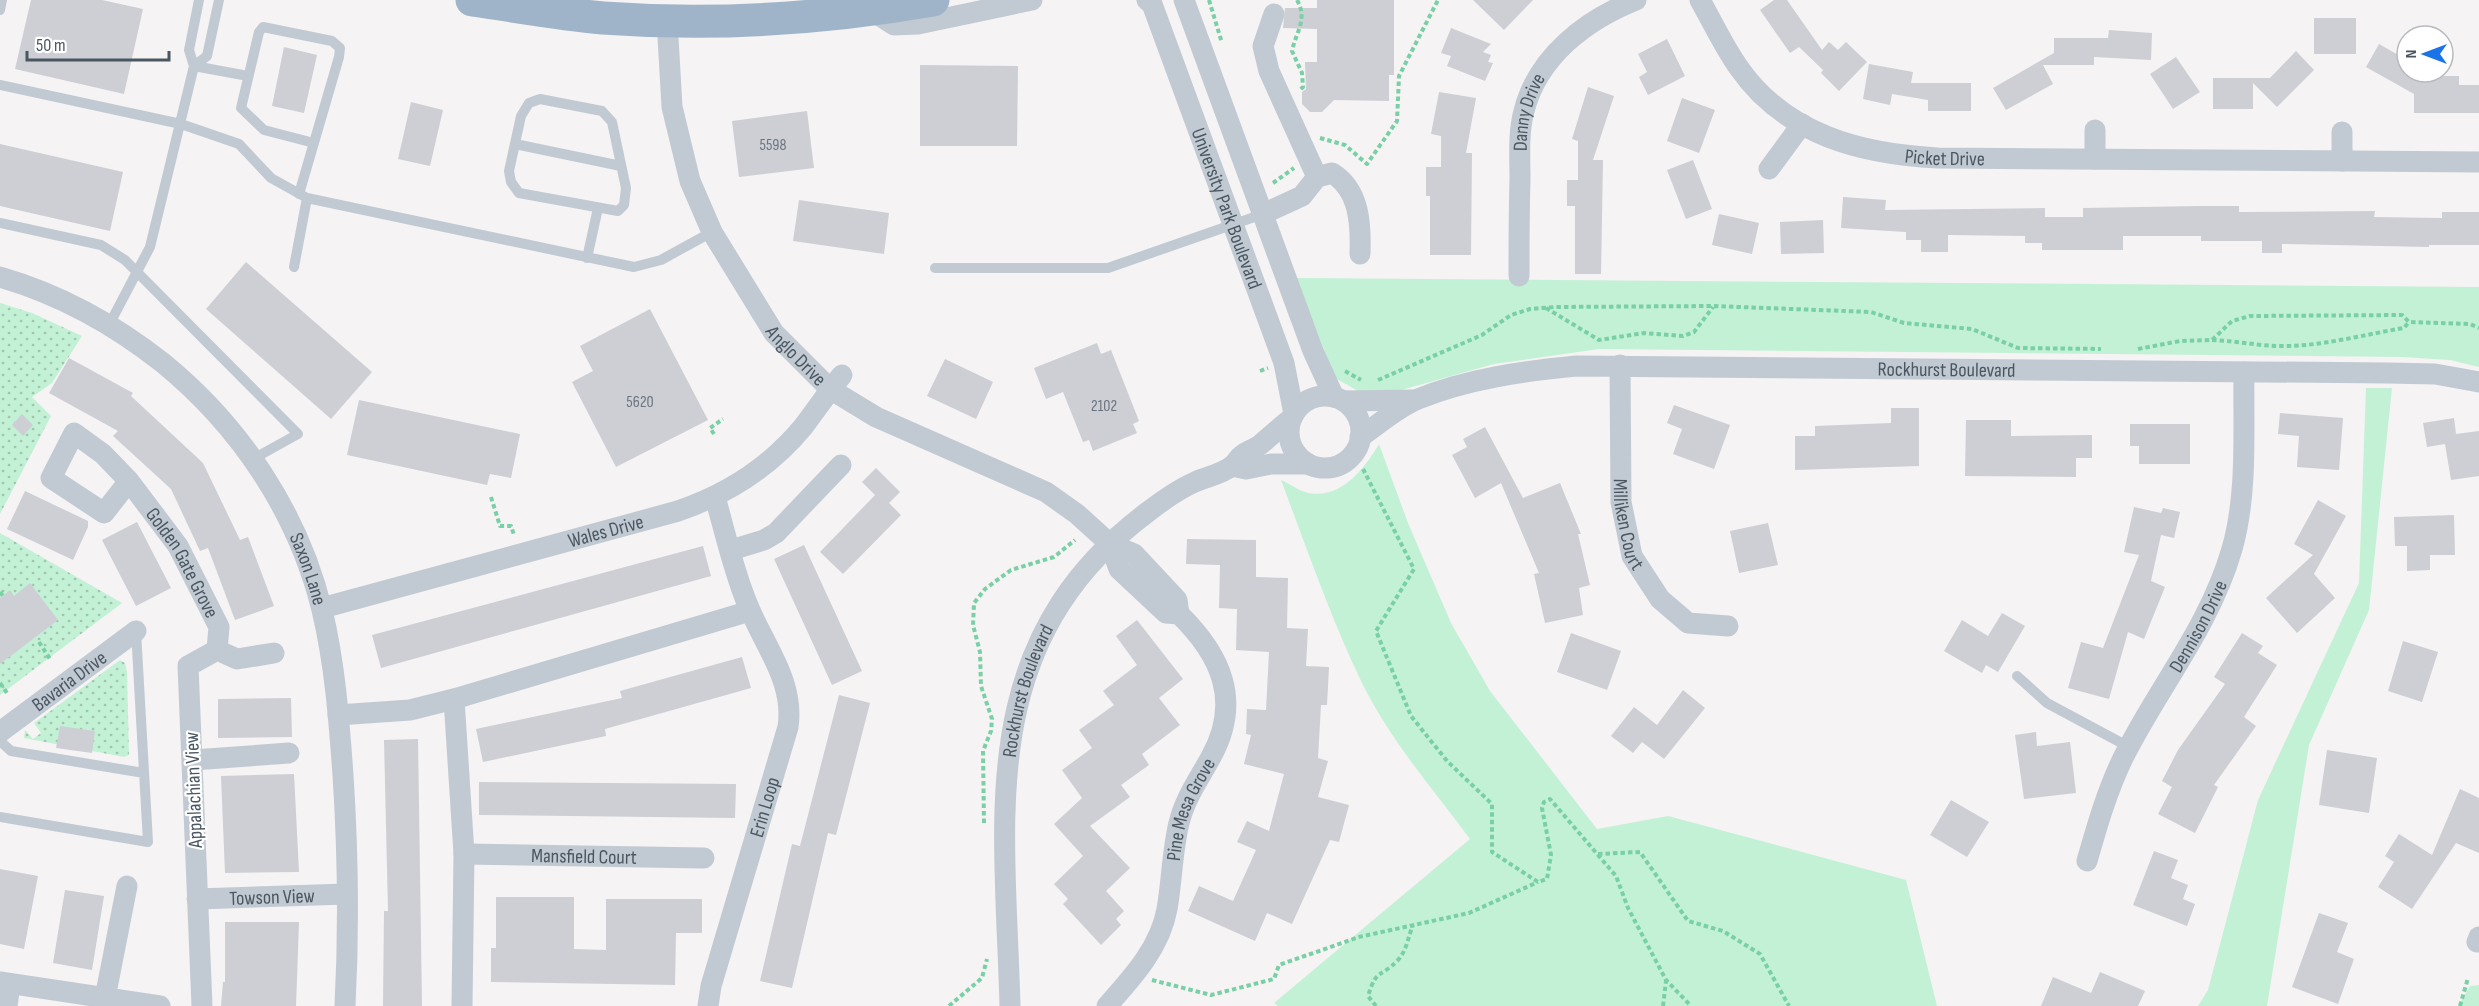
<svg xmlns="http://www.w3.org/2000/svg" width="2479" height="1006" font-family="'Sofia Sans Condensed',sans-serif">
<defs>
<pattern id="grass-dots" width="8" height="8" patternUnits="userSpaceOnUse" patternTransform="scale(1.5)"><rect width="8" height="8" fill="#c3f1d5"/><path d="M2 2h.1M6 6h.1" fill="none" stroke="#a0c6b0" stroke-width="1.8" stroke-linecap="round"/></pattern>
</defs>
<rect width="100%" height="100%" fill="#f5f3f3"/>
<!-- grass -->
<path fill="url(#grass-dots)" d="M0 303 32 313 82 336 52 383 32 397 51 416 0 514Z
M0 533 122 603 0 695Z
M120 660 125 663 127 672 129 755 124 757 24 738 25 730 33 739 41 733 34 723Z"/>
<!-- park -->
<path fill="#c3f1d5" d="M1296 278 2479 287V367L2450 360 2403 357 1599 349 1494 364 1387 394 1367 396 1335 378Z
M2366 388H2392L2369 610 2309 745 2267 1006H2198L2208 990 2258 800 2359 583Z
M1379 444 1408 523 1451 623 1490 691 1597 829 1668 816 1906 880 1937 1006H1278L1274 1003 1470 839C1433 789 1391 741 1363 685 1331 619 1307 549 1281 480 1288 483 1295 488 1302 491 1337 504 1364 470 1379 444Z
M2479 985V1006H2458L2470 986Z"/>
<!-- building -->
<path fill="#cdcfd5" d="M31 0H102L143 9 124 94 15 69Z
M1317 0H1394V75H1389V101L1334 100 1322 112H1310L1302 104V92L1306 89 1305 62H1317V29L1283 28 1285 8H1317Z
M1473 0H1533L1504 30Z
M1774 0H1787L1822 50 1829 42 1838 50 1846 42 1867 62 1839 91 1821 73 1823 70 1799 47 1790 53 1760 10Z
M2314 18H2356V54H2314Z
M1451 28 1491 44 1483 52 1491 55 1488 62 1493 63 1485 81 1447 66 1451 56 1441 53Z
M2109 30 2152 33 2151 60 2094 57V65H2043L2053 84 2006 110 1993 88 2054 53V38H2108Z
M1667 39 1685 76 1648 95 1639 77 1647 72 1638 54Z
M2379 44 2407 60V76H2459V85H2479V113H2414V94L2366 67Z
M284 47 317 55 304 113 272 106Z
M2296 51 2314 70 2277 107 2253 83V109H2213V78H2270Z
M2176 57 2200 92 2173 109 2150 74Z
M1869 64 1913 72 1911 83H1971V111H1928V100L1892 94 1890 105 1863 99Z
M920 65 1018 66 1017 146H920Z
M1588 87 1614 96 1593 160H1603L1601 274H1575V206H1567V180H1578V141L1572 139Z
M1439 92 1476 98 1466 153H1472L1471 255H1430V196H1426V167H1441V136L1431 134Z
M1682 98 1715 110 1699 153 1667 141Z
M411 102 443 110 430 166 398 159Z
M807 111 814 168 739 177 732 121Z
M0 144 123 172 110 231 0 206Z
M1693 160 1712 209 1686 219 1667 170Z
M1843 197 1886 200 1885 210 2045 208V217H2083V208L2201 206H2239V212L2375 211 2374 217 2442 218V212H2479V245H2429V247L2282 244V253H2262V241H2201V236H2123V250H2042V243H2025V236L1948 235V252H1921V240H1906V232L1841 228Z
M799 200 889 213 884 254 793 241Z
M1719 214 1759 223 1752 254 1712 245Z
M1823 220 1824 253 1781 254 1780 222Z
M246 262 372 372 331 419 206 309Z
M650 309 708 420 616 467 572 382 593 371 580 346Z
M1097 343 1101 354 1111 350 1139 421 1133 424 1137 433 1093 451 1089 440 1083 442 1063 392 1046 399 1034 368Z
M69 358 133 393 131 396 203 463 240 540 248 537 274 606 235 620 208 548 200 551 171 489 113 436 118 431 49 393Z
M945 359 993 382 976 419 927 396Z
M359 400 520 434 511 478 490 474 487 485 347 455Z
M1674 405 1730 425 1714 469 1673 454 1682 429 1667 423Z
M1891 408H1919V466L1795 470V436H1815V426L1891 423Z
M2280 413 2343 418 2339 470 2297 467 2299 436 2278 434Z
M22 414 33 425 23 436 12 425Z
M2454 418 2456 434 2479 431V476L2451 480 2445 444 2427 447 2423 423Z
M1966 420H2011V436L2092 435V458H2076V477L1965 476Z
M2130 424H2190V464H2139V446H2130Z
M1485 427 1523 498 1560 483 1581 534H1578L1590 585 1579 588 1583 615 1545 623 1534 574 1539 573 1501 483 1475 498 1452 455 1467 447 1463 439Z
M876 468 900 492 889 503 901 515 843 574 820 552 875 495 862 482Z
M25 491 88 521V527L73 560 7 529Z
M2318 500 2346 516 2314 574 2335 598 2297 633 2266 598 2313 555 2294 544Z
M2134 507 2161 513 2163 508 2180 512 2174 538 2161 535 2151 581 2165 587 2144 639 2128 632 2109 699 2068 688 2081 642 2103 648 2139 555 2124 552Z
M2454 515 2455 555H2430V570L2407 571V546H2395L2394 517Z
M137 522 171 588 136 606 102 540Z
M1768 523 1778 565 1739 573 1730 531Z
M1187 539 1256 540V577L1288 578 1287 628 1308 629 1306 666 1329 667 1327 705H1321L1318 758 1328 761 1318 797 1349 805 1339 842 1330 840 1292 924 1267 913 1255 941 1188 911 1199 886 1233 901 1256 850 1237 842 1247 821 1269 831 1284 774 1244 764 1251 735 1246 734 1247 709 1266 710 1269 652 1236 650 1237 609 1219 608 1220 565 1186 564Z
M804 545 862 671 832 685 774 559Z
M703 546 711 576 381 668 372 635Z
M30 583 58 620 0 664V598L10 590 14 596Z
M2002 613 2025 626 1998 672 1986 665 1982 673 1944 651 1962 620 1988 636Z
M1137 620 1183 679 1159 698 1180 725 1142 754 1149 765 1121 785 1130 797 1090 826 1130 868 1106 891 1124 911 1116 919 1121 925 1101 945 1063 904 1068 899 1054 884 1083 856 1054 824 1082 798 1062 770 1092 748 1079 730 1114 705 1103 691 1137 665 1116 636Z
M1571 633 1621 651 1607 690 1557 672Z
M2242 633 2263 646 2258 653 2277 665 2244 717 2256 726 2214 785 2218 787 2195 833 2158 814 2172 787 2162 781 2178 750 2225 684 2214 677Z
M2403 641 2438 652 2422 702 2388 691Z
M742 657 751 688 605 729 606 736 483 762 476 729 622 698 620 691Z
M1683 690 1705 708 1664 759 1642 742 1633 753 1611 736 1634 707 1657 725Z
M839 695 870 703 836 835 828 833 792 988 760 981 792 844 800 846Z
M291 698 292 737 218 738V699Z
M60 726 95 731 92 753 56 748Z
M2036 732 2037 746 2070 742 2076 793 2024 799 2015 735Z
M418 739 422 1006H383L384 911H388L384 740Z
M2327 750 2377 758 2369 813 2319 805Z
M294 774 299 872 225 873 221 776Z
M479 782 736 784 735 818 479 815Z
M2460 789 2479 798V853L2456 843 2412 909 2378 887 2394 862 2385 856 2399 834 2432 855Z
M1951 800 1989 822 1967 857 1930 835Z
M2154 851 2178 860 2171 878 2188 885 2183 899 2195 904 2187 926 2133 905Z
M0 869 38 876 24 949 0 944Z
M65 890 104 896 92 970 53 963Z
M496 897H574V949L606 950V899H702V933H676L675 985 491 982V948H496Z
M2319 913 2348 923 2337 952 2354 959 2338 1004 2292 987Z
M225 922H299L296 1006H221L223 982H225Z
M2100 972 2145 991 2138 1006H2041L2053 977 2091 993Z"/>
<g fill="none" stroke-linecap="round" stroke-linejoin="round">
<!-- path -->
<path stroke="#7ad0a6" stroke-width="4" stroke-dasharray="4.5 3" stroke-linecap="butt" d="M1209 0 1222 43
M1297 0C1308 19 1296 32 1292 51L1302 73 1303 87 1299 91
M1320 138 1345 145 1367 164 1397 121 1399 76 1438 0
M1273 183 1294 168
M1546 308 1599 340 1644 333 1683 336 1694 332 1713 307
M2212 340C2239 341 2263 347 2289 346 2327 345 2367 334 2404 328L2409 322
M2138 349 2180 341 2212 340 2232 321 2250 316 2402 315 2409 322 2470 324 2479 328
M1260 371 1268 368
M1345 371 1361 380
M1378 380 1482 335 1511 315 1530 309 1555 307 1713 306 1871 312 1904 323 1972 329 2018 348 2101 349
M714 434 710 428 723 419
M1363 469 1414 569 1376 631 1411 716 1447 761 1492 804V852L1538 882 1547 879 1551 855 1542 808 1544 802 1550 799 1616 876 1628 908 1666 980 1691 1006
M491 497 500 526H511L514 535
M0 592 3 596
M39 642 50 659
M0 683 7 693
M984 823 983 751 991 731 992 719 981 686 980 652 973 625 974 603 985 589 1011 570 1054 557 1075 540
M1598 854 1640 852 1688 921 1723 931 1760 954 1789 1006
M1152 980 1211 995 1274 979 1279 965 1359 937 1469 913 1538 882
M949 1006 982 978 987 959
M1376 1006 1368 996C1377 967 1380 979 1398 960 1407 950 1408 937 1413 925
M1663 1006 1666 981
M2460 1006 2468 978"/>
<!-- service -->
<path stroke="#c1cad2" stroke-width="10" d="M0 10 2 0
M194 66 207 56 219 0
M194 66 248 76
M0 85 181 124 239 144 271 178 307 198 634 267 661 260 712 232
M540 99 602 111 612 122 626 188 624 205 618 211 519 193 511 182 509 171 521 116 529 103Z
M515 144 621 166
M299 194 339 57 340 48 332 41 263 27 259 32 241 108 264 130 314 143
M0 223 101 245 125 260 298 434 253 459
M587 258 598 208
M294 267 307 198
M935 268H1108L1263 214
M109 325 150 247 194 66 189 50 199 0
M2017 676 2047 703 2129 747
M0 741 11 751 144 773
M0 817 148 842 136 631"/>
<!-- minor -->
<g stroke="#c1cad2" stroke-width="21">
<path id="s1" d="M1147 0 1152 4 1284 363 1294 414"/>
<path d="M1184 0 1313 351 1334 397"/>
<path id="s2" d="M1700 0C1713 23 1724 47 1739 68 1786 135 1861 154 1938 158L2479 162"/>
<path d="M871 10 894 25 918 24 1032 0"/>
<path id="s3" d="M667 20 672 107 690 181 712 232 774 333 830 389 876 417 1046 492 1077 514 1110 544 1134 554 1177 600 1179 614"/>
<path d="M2095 130V159"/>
<path d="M2342 132V161"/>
<path d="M1769 169 1802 124"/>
<path d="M1317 177 1332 173C1360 190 1361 225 1360 254"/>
<path d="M1263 214 1302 196 1317 177 1269 71 1263 46 1274 14"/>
<path id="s4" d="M1519 276C1519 244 1519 212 1520 180 1520 157 1518 133 1524 111 1538 56 1586 20 1636 0"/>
<path id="s5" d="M0 277C59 294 115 325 163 363 240 426 298 512 322 610 335 664 339 720 343 775 348 852 349 930 345 1006"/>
<path id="s6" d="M1620 365 1621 502 1632 556 1660 599 1688 623 1728 626"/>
<circle cx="1325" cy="432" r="36"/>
<path d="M1344 401 1415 400"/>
<path id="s7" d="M1360 437C1378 425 1398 407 1418 399 1467 379 1524 371 1576 366L2388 373 2435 374 2479 382"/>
<path d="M1232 466 1246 469 1271 464H1308"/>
<path id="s8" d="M129 481 104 513 51 478 74 433 103 454 129 481 178 546 219 627 217 650"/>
<path d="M731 550 764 540 776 533 841 465"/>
<path id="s9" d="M322 608 678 511C728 494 769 468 803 427 816 410 828 392 842 375"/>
<path d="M338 715 410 710 454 699"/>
<path id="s10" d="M0 732 136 631"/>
<path d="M193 760 289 753"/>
<path id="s11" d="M464 854 704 858"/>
<path id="s12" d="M2087 861C2097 826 2107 791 2123 758 2159 686 2209 628 2232 549 2248 493 2243 429 2244 372"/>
<path id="s13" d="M197 899 347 894"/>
<path d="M2477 942 2479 937"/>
<path d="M0 982 160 1006"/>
<path d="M105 998 127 886"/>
<path d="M7 1006 10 984"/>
<path d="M202 1006 188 666 217 650 237 659 274 653"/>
<path d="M462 1006 464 854 454 699 750 611"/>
<path id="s14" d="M708 1006 711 986 788 727C795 681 763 644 747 603 733 569 725 532 715 497"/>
<path id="s15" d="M1010 1006C1005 815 973 642 1149 511 1162 501 1179 489 1195 482 1206 477 1222 474 1232 466 1236 463 1238 458 1241 456 1247 451 1255 449 1261 444 1271 436 1281 426 1292 418"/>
<path id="s16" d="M1107 1006C1132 978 1160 948 1167 909 1172 881 1172 852 1179 823 1185 798 1199 779 1211 757 1242 701 1221 655 1179 614L1166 613 1119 569 1110 544"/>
</g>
<!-- trunk -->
<path stroke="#9fb4c9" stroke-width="33" d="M472 0C515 6 559 14 603 18 713 26 824 19 933 0"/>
</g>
<g text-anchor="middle" stroke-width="4.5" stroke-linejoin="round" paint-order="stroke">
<!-- number labels -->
<g font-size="16" fill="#6b747e">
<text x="773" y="150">5598</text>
<text x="640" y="407">5620</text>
<text x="1104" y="411">2102</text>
</g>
<!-- street labels -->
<g font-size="20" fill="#4a5661" stroke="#fff">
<text dy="7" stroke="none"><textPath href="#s4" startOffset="165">Danny Drive</textPath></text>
<text dy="7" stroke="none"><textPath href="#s2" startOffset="312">Picket Drive</textPath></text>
<text dy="7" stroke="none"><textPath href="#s1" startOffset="224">University Park Boulevard</textPath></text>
<text dy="7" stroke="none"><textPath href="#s3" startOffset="369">Anglo Drive</textPath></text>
<text dy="7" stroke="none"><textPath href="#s7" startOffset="602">Rockhurst Boulevard</textPath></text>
<text dy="7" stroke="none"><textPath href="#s6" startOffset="160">Milliken Court</textPath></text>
<text dy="7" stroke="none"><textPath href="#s9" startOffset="294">Wales Drive</textPath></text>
<text dy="7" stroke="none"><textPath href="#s8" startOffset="326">Golden Gate Grove</textPath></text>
<text dy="7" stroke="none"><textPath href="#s5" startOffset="441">Saxon Lane</textPath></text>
<text dy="7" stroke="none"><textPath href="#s12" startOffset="261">Dennison Drive</textPath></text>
<text dy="7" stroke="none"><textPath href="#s10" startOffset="86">Bavaria Drive</textPath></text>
<text dy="7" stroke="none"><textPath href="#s15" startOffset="318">Rockhurst Boulevard</textPath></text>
<text transform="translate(193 790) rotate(-92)" y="7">Appalachian View</text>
<text dy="7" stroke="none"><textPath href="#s14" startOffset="207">Erin Loop</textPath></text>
<text dy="7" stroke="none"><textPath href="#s16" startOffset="219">Pine Mesa Grove</textPath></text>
<text dy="7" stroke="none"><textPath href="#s11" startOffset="120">Mansfield Court</textPath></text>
<text dy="7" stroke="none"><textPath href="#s13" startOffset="75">Towson View</textPath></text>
</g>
</g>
<!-- north arrow -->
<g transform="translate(2425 54) rotate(270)"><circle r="28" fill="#ffffff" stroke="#b7bbc0" stroke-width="1.5"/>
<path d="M0-4.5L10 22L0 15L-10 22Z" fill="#1a73e8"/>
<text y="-9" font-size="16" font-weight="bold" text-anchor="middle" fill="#4a5661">N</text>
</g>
<!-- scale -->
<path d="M27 51v9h142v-9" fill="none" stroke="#4a5661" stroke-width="3"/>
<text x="36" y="51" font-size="18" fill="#4a5661" stroke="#ffffff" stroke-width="4.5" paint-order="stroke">50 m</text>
</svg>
